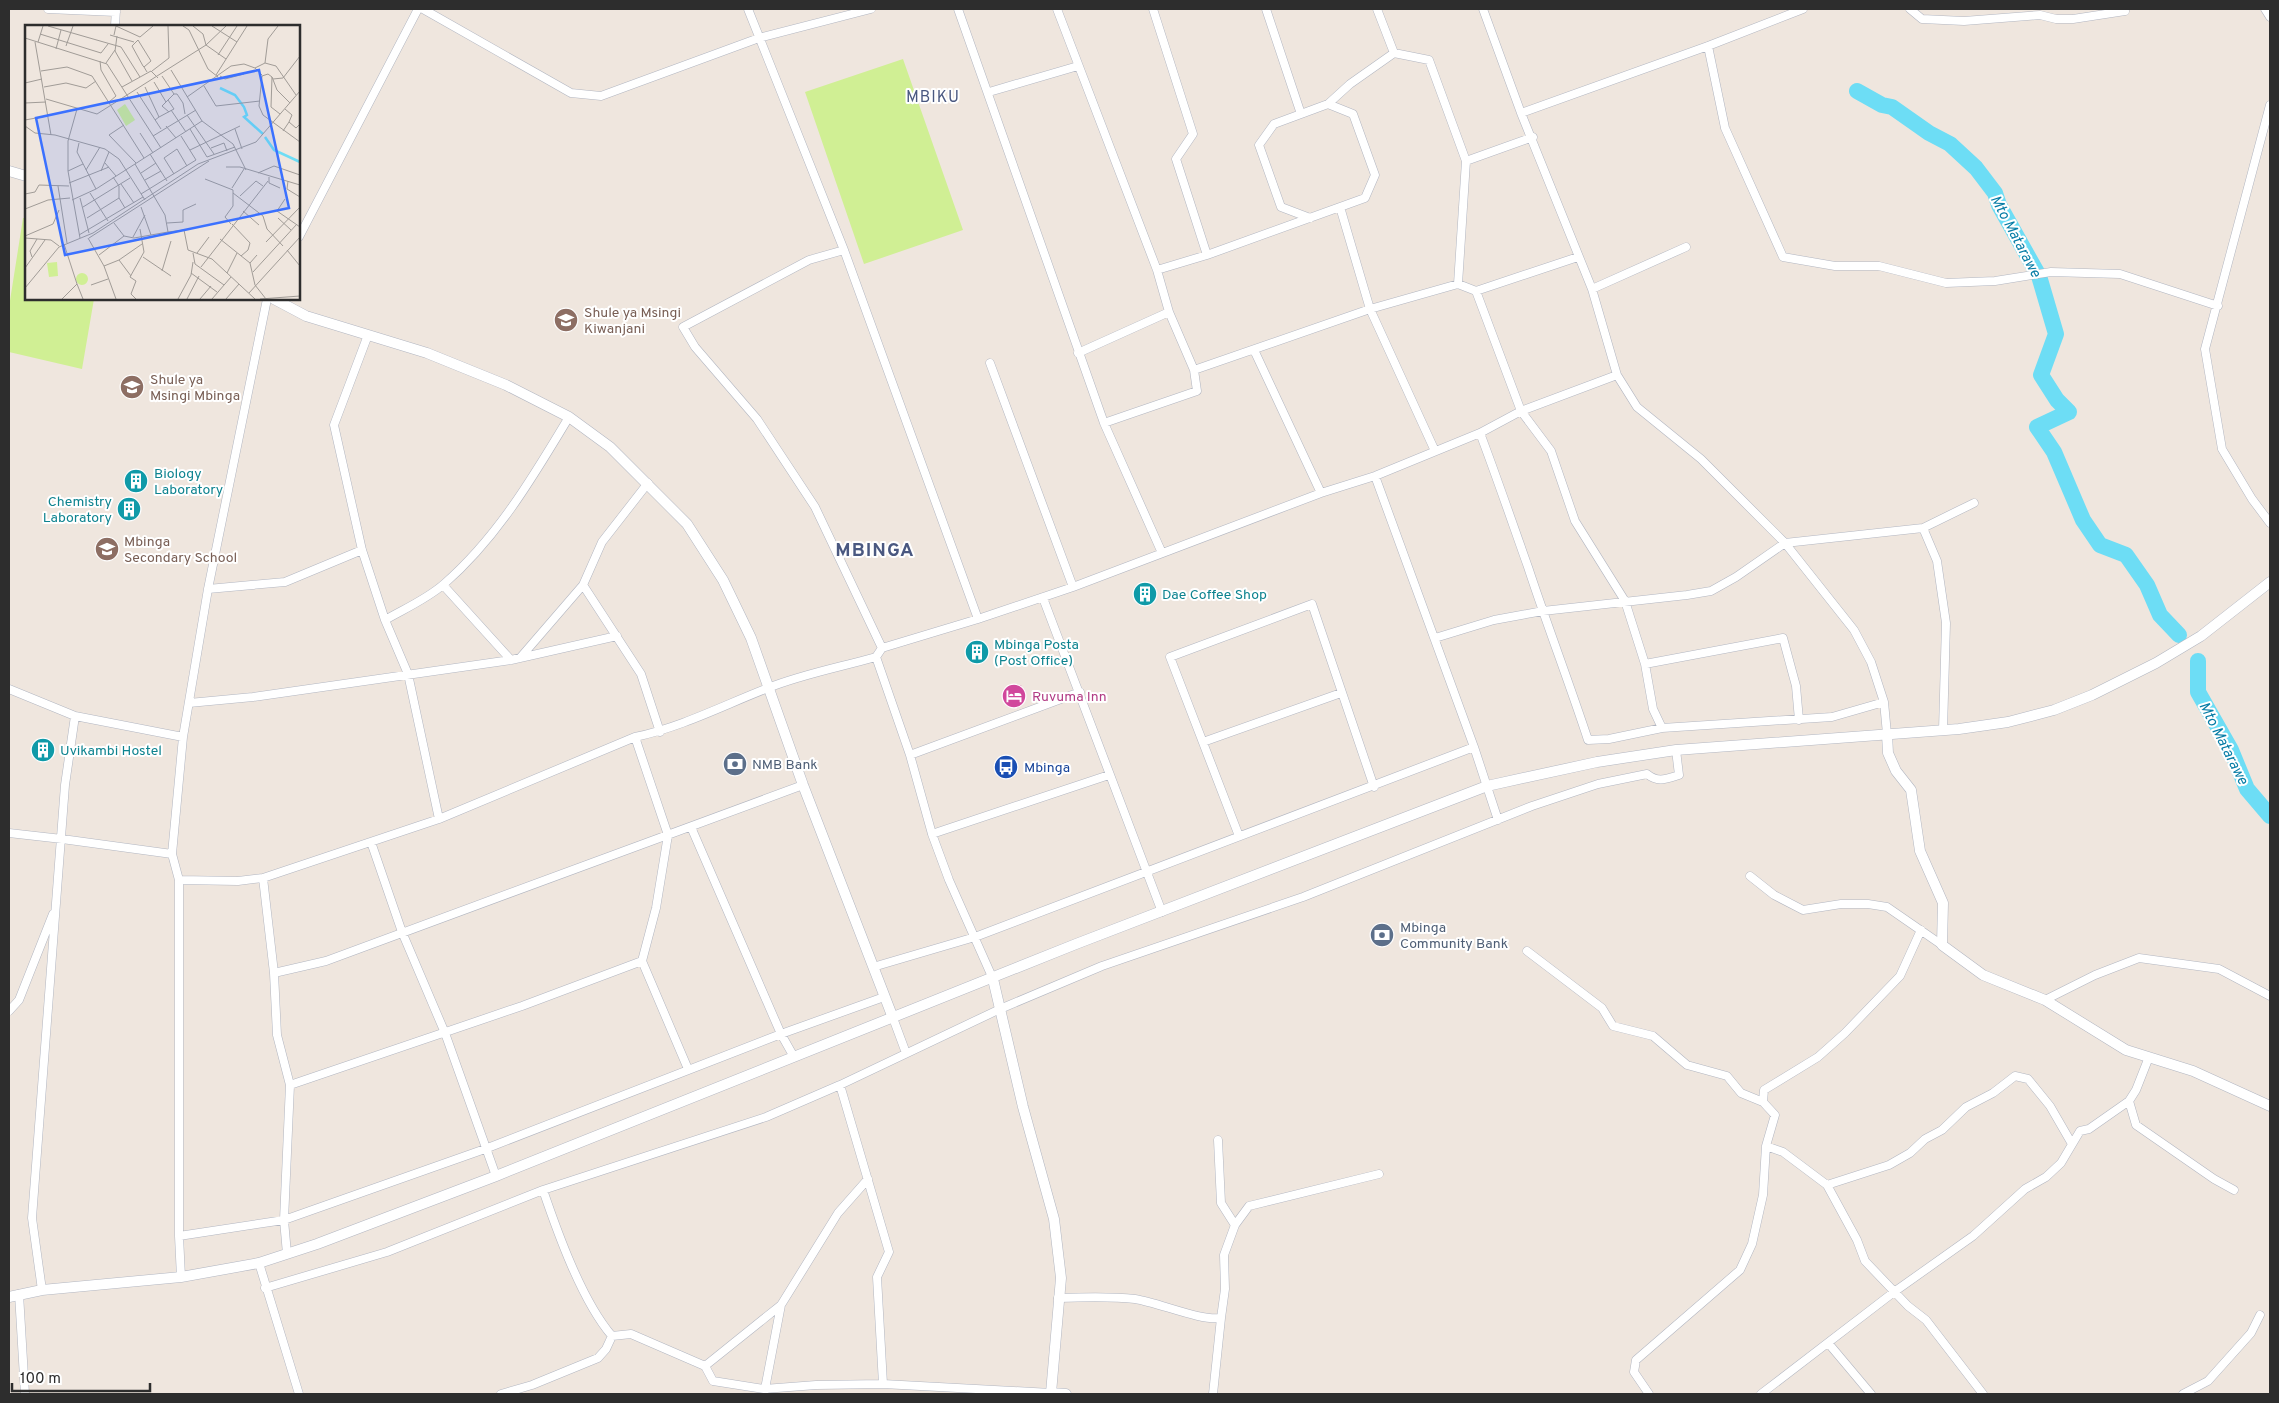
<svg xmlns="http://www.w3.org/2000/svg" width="2279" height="1403" font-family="Overpass,sans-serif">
<rect width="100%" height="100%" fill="#efe6de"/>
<!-- pitch -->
<path fill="#d0ef94" d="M903 59 963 230 864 264 805 92Z
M23 218H26V299H94L82 369 9 352V307Z"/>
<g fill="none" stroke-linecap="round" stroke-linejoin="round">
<!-- river -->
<path stroke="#6dddf5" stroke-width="16" d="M1857 91 1882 105 1892 107 1929 133 1950 144 1976 168 1995 193 1999 205 2039 276 2056 334 2041 375 2057 400 2069 412 2037 427 2054 452 2083 520 2100 545 2126 555 2147 585 2160 615 2179 635
M2198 661V692L2231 750 2247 789 2270 816"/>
<!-- street casing -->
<g stroke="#b2b6c1" stroke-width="9">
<path id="street" d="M48 9 116 12
M423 9 571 93 601 96 759 38 871 9
M748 9 844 250 978 619
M958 9 1104 423 1162 553
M1057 9 1157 270 1169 312 1194 370
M1153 9 1193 134 1176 159 1207 255
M1266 9 1301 114
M1483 9 1521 113 1592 289 1617 375 1637 407 1701 459 1785 543 1854 630 1871 662 1884 702 1887 734
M1910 9 1922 19 1964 21 2040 15 2056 19H2073L2125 11
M2265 9 2270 17
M115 26 116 9
M1708 46 1725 128 1783 257 1835 266H1879L1946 283 1995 281 2051 272 2120 274 2218 306
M1394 53 1429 60 1466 161 1458 284
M989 92 1078 66
M1328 104 1350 84 1394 53 1377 9
M2270 105 2205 349 2222 449 2252 499 2270 523
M1521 113 1708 46 1803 9
M1466 161 1533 137
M1340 207 1370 309 1435 451
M299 237 418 9
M844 250 809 260 683 327 695 347 757 419 815 507 882 648
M1157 270 1207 255 1365 198 1375 175 1353 114 1328 104 1274 124 1259 145 1281 207 1310 218
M1592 289 1686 247
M1476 291 1521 411 1551 451 1575 521 1625 601 1645 664 1653 709 1662 728
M368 335 334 425 362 550 385 620 408 674 439 819
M1254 350 1321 493
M1078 353 1169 312
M990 363 1073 587
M1104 423 1197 391 1194 370 1370 309 1458 284 1476 291 1578 257
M1480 433C1497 478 1512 522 1528 567 1547 625 1569 682 1588 740L1609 739 1662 728 1832 717 1884 702
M1375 476 1474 747 1498 820
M1923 528 1937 561 1946 623 1943 730
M443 585 511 660
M583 585 641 674 660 732
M208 589 285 582 362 550
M1043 598 1162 912
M385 620C404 609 427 599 444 584 497 538 533 477 569 417
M1435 638 1494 620 1543 611 1687 595 1711 591 1736 577 1785 543 1923 528 1974 503
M876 657 910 755 932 834 949 880 993 979
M520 658 583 585 602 542 648 483
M1645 664 1783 638 1796 686 1799 720
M9 689 75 716 183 737
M189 703 253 697 511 660 617 636
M635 737 668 835 656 908 642 961
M1203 742 1341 693
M910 755 1080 692
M691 827 781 1034 794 1057
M9 833 62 839 172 854
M932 834 1109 775
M1239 836 1170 657 1312 604 1374 787
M371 842 402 932 445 1033 496 1176
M1750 876 1774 895 1803 910 1841 904H1868L1887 907 1942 945
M263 878 274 973 277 1035 290 1085 284 1220 287 1254
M179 880 238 881 263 878 439 819 635 737C682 727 724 705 768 688 803 674 841 667 876 657L882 648 978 619 1073 587 1321 493 1375 476 1480 433 1521 411 1617 375
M1527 951 1602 1008 1613 1026 1653 1036 1687 1065 1727 1076 1741 1093 1763 1102 1775 1115 1766 1146 1763 1195 1752 1244 1740 1270 1636 1360 1634 1372 1649 1394
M873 967 975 937 1474 747
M274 973 326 961 803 785
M2045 1000 2095 975 2139 958 2219 969 2270 996
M9 1011 19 1000 53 914
M893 1018 906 1053
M2149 1057 2136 1090 2129 1101 2136 1125 2214 1179 2234 1190
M290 1085 522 1006 642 961 688 1069
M840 1085 889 1252 877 1277 883 1384
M1763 1102 1764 1090 1818 1057 1845 1033 1900 976 1921 930
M1218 1140 1221 1203 1235 1225
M1766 1146 1783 1152 1827 1185 1857 1240 1865 1261 1908 1306 1926 1320 1983 1394
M1827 1185 1889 1165 1910 1153 1925 1139 1942 1130 1966 1107 1993 1093 2015 1076 2028 1079 2050 1106 2072 1144
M543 1190C558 1234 582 1301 612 1336L631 1334 705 1366 713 1381 764 1389 816 1385 883 1384 1051 1393
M179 1236 284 1220 485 1149 781 1034 884 997
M259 1263 299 1394
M181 1277 179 1236V880L172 854 183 737 208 589 267 299
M265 1288 387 1252 543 1190 766 1117 840 1085 1000 1009 1102 966 1303 897 1532 806 1598 784 1647 774C1658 783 1666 779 1679 775L1676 750
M42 1290 32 1218 65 785 75 716
M19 1294 25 1394
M1058 1298C1084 1297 1110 1296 1135 1299 1160 1303 1200 1321 1221 1318L1225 1289 1224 1255 1235 1225 1249 1206 1379 1174
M1829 1344 1871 1394
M705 1366 781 1305 838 1213 868 1179
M501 1394 532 1385 598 1358 606 1349 612 1336
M764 1394 781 1305
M1213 1394 1221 1318
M1761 1394 1894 1292 1973 1236 2025 1189 2046 1177 2061 1163 2080 1131 2089 1129 2129 1101
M2183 1394 2208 1381 2251 1333 2260 1315"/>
</g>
<!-- secondary casing -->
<g stroke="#b2b6c1" stroke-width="11">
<path id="secondary" d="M9 171 26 176
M274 299 306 316 427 353 506 385 569 417 610 447 687 524 723 580 751 638 803 785 893 1018
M1887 734 1888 753 1896 771 1911 790 1920 851 1943 903 1942 945 1983 975 2045 1000 2126 1050 2193 1071 2270 1106
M993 979 1023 1107 1054 1219 1061 1278 1051 1393 1066 1394
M9 1297 42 1290 181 1277 259 1263 317 1244 496 1176 1076 944 1487 786 1597 762 1676 750 1959 729 2008 722 2054 710 2092 695 2156 663 2201 636 2270 582"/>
</g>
<!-- street -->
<use href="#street" stroke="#fff" stroke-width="8"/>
<!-- secondary -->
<use href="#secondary" stroke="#fff" stroke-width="10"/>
</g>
<!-- icons -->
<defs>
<g id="school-disc" transform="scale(1.25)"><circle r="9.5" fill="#8d6e63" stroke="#fff"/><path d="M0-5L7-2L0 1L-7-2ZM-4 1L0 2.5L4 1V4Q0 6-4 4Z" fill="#fff"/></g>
<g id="building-disc" transform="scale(1.25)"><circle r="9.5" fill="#0f9aa8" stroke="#fff"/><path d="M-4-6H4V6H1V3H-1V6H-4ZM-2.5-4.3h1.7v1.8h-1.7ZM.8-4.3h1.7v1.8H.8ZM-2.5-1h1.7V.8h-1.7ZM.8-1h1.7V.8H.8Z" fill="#fff"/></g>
<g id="hotel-disc" transform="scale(1.25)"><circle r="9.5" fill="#d1479c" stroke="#fff"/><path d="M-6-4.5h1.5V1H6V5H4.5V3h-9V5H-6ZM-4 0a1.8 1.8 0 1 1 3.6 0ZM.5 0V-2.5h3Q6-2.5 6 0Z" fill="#fff"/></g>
<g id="bank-disc" transform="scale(1.25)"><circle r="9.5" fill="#5c6f8a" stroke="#fff"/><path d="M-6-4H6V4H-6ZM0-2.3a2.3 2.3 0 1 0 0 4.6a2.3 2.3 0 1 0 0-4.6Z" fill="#fff"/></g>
<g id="bus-disc" transform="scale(1.25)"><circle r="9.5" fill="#1a4fb4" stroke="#fff"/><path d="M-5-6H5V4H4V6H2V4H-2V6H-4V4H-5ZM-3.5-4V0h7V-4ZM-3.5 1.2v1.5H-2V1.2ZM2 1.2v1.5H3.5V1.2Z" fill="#fff"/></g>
</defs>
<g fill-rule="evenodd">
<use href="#school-disc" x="566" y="320"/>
<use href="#school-disc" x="132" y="387"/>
<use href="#building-disc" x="136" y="481"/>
<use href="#building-disc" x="129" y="509"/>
<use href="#school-disc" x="107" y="549"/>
<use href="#building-disc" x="1145" y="594"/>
<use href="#building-disc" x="977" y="652"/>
<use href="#hotel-disc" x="1014" y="696"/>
<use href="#building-disc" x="43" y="750"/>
<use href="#bank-disc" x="735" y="764"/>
<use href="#bus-disc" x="1006" y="767"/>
<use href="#bank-disc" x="1382" y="935"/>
</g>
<g text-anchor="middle" stroke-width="4" stroke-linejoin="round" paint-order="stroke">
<!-- education labels -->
<g font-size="14" fill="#785e54" stroke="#fff" text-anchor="start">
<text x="584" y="317">Shule ya Msingi<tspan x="584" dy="16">Kiwanjani</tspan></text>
<text x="150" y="384">Shule ya<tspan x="150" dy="16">Msingi Mbinga</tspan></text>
<text x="124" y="546">Mbinga<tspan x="124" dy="16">Secondary School</tspan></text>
</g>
<!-- culture labels -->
<g font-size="14" fill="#0d838f" stroke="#fff" text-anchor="start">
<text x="154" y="478">Biology<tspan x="154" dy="16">Laboratory</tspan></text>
<text x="112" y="506" text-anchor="end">Chemistry<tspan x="112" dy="16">Laboratory</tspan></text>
<text x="1162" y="599">Dae Coffee Shop</text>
<text x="994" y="649">Mbinga Posta<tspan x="994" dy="16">(Post Office)</tspan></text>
<text x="60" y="755">Uvikambi Hostel</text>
</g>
<!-- hotel labels -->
<g font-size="14" fill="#b23c85" stroke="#fff" text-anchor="start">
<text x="1032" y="701">Ruvuma Inn</text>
</g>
<!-- service labels -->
<g font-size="14" fill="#4e5e75" stroke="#fff" text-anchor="start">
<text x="752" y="769">NMB Bank</text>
<text x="1400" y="932">Mbinga<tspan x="1400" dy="16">Community Bank</tspan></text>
</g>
<!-- transit labels -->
<g font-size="14" fill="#164399" stroke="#fff" text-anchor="start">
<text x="1024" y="772">Mbinga</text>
</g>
<!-- water labels -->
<g font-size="15" font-style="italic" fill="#077da6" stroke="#fff">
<text transform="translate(2016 236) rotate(62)" y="5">Mto Matarawe</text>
<text transform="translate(2224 743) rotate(63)" y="5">Mto Matarawe</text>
</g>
<!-- quarter labels -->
<g font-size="16" letter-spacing="1" fill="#4a5880" stroke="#fff">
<text x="933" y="102">MBIKU</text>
</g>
<!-- district labels -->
<g font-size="19" font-weight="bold" letter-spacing="1" fill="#4a5880" stroke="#fff">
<text x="875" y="556">MBINGA</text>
</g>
</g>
<!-- overview -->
<g transform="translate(25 25)">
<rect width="275" height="275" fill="#efe6de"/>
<path d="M100 79 110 95 101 101 92 85ZM32 237 33 251 24 252 22 238ZM51 254a6 6 0 1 1 12 0a6 6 0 1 1-12 0Z" fill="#d0ef94"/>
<path fill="none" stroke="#6dddf5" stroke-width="2.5" d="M195 63 210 70 219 82 222 90 219 92 238 109M240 112 249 125 275 137"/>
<path fill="none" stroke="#a19c97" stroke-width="1" d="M23 1 96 22 115 52M158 1 164 5 183 44 193 52M187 1 212 17M201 1 181 20 201 34M15 9 76 28 83 19M85 10 109 17M89 10 91 1 115 12M92 11 90 26 107 56M115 12 128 1M0 13 82 39 136 123M10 17 26 110M13 17 18 1M41 21 48 1M31 24 36 5M193 30 212 1M75 36 76 45 91 71 84 77M81 38 90 25M240 38 251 41 271 70M119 42 126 36 113 15 107 21 118 41 119 42 122 47M230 43 240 38 243 14 253 1M146 45 177 96 208 119 221 145M16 46 42 42 67 51 119 133M127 46 144 33 143 1M191 50 222 1M137 51 149 69 143 75M195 51 200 54 219 49M247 52 246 82 255 89M248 54 258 53 275 31M129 57 141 77M0 58 17 54M179 61 191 81 235 76M19 62 41 58 61 63 71 56M97 62 126 46 133 53M120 62 134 92M112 67 136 104M149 69H152L158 78 160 89M162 72 206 41 219 39 230 43 237 50M21 74 72 89 181 20 178 9 168 1M0 78 21 77M265 78 252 65 247 52 243 49 237 51 234 81 238 90 275 117M52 84 43 116V146L55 213M260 84 267 90 264 97M146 85 161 107M162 90 189 129M0 95 22 91M130 95 134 92 149 84 143 75 137 81 144 87M99 100 84 110 111 138M0 101 10 108 30 110 80 124 94 134 120 175M141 101 151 113M165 104 182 132 210 122M210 104 217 124M258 106 264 97 271 103 275 99M115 108 128 128M128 111 171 85M156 111 171 135M54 118 52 127 71 164M186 123 199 118 202 126M165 125 215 101M125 129 142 156M80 138 91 151M110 139 140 190 143 207 159 205 163 225 187 234 230 274M201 142H215L275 160M61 145 75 122M43 146 58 139M76 146 84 127M116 148 131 138M233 148 249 141 275 150M149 149 139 133 152 124 162 141M88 152 94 161V173M244 152V158L255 163M180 154 208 165V181L200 192 206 199M120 155 136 146M263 156 262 164 275 172M44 158 84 142M96 159 109 178M33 161 42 218M207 163 219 144M65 168 83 196M208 168 238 191 242 204 258 221M0 169 10 167 14 160 44 161M116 169 171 135M215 171 231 156 238 161M55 173 64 208M260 174 252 186 275 202M47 175 71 164 177 96M58 182 105 153M116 182 126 210M0 184 23 175 45 173M218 186 234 200M62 193 94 173 100 183M253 193 266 205M89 198 99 211 109 213 143 207M142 198 158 197V185L171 179M207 199 225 218 223 225 216 231M54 210 118 172M0 211 28 199 34 185M108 212 120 190M0 213 26 215 34 221M63 213 79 241 91 274M64 213 184 136M195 214 225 238M241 217 275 182M262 225 275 241M168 228 170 239 199 260M172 228 184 212M74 230 99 211M232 230 225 238 230 260 241 274M7 232 5 226 12 214M118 232 146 251M94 235 117 219M79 241 94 235 106 251M176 242 243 156M0 243 20 215M137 246 146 216M228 247 272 199M166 248 192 267M202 248 212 228M52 259 58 274M66 260 83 254M0 263 34 222 68 208 173 139 231 117 275 66M224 268 275 212M37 274 52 259 39 219M111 274 106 269 111 256 105 252 119 227 115 204M153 274 166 250 168 237M162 274 174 251M175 274 186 261M187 274 206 252M201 274 214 259M235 274 275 271"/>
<path fill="#3b71ff" fill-opacity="0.15" stroke="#3b71ff" stroke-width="2.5" d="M234 45 264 183 40 230 11 93Z"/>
<rect width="275" height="275" fill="none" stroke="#2d2d2d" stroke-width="2.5"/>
</g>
<!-- border -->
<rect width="2279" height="1403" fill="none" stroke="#2d2d2d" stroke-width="20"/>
<!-- scale -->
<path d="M12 1383v8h138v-8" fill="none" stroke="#2d2d2d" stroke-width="2.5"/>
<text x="20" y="1383" font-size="15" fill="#2d2d2d" stroke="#ffffff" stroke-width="4" paint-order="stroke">100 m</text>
</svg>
